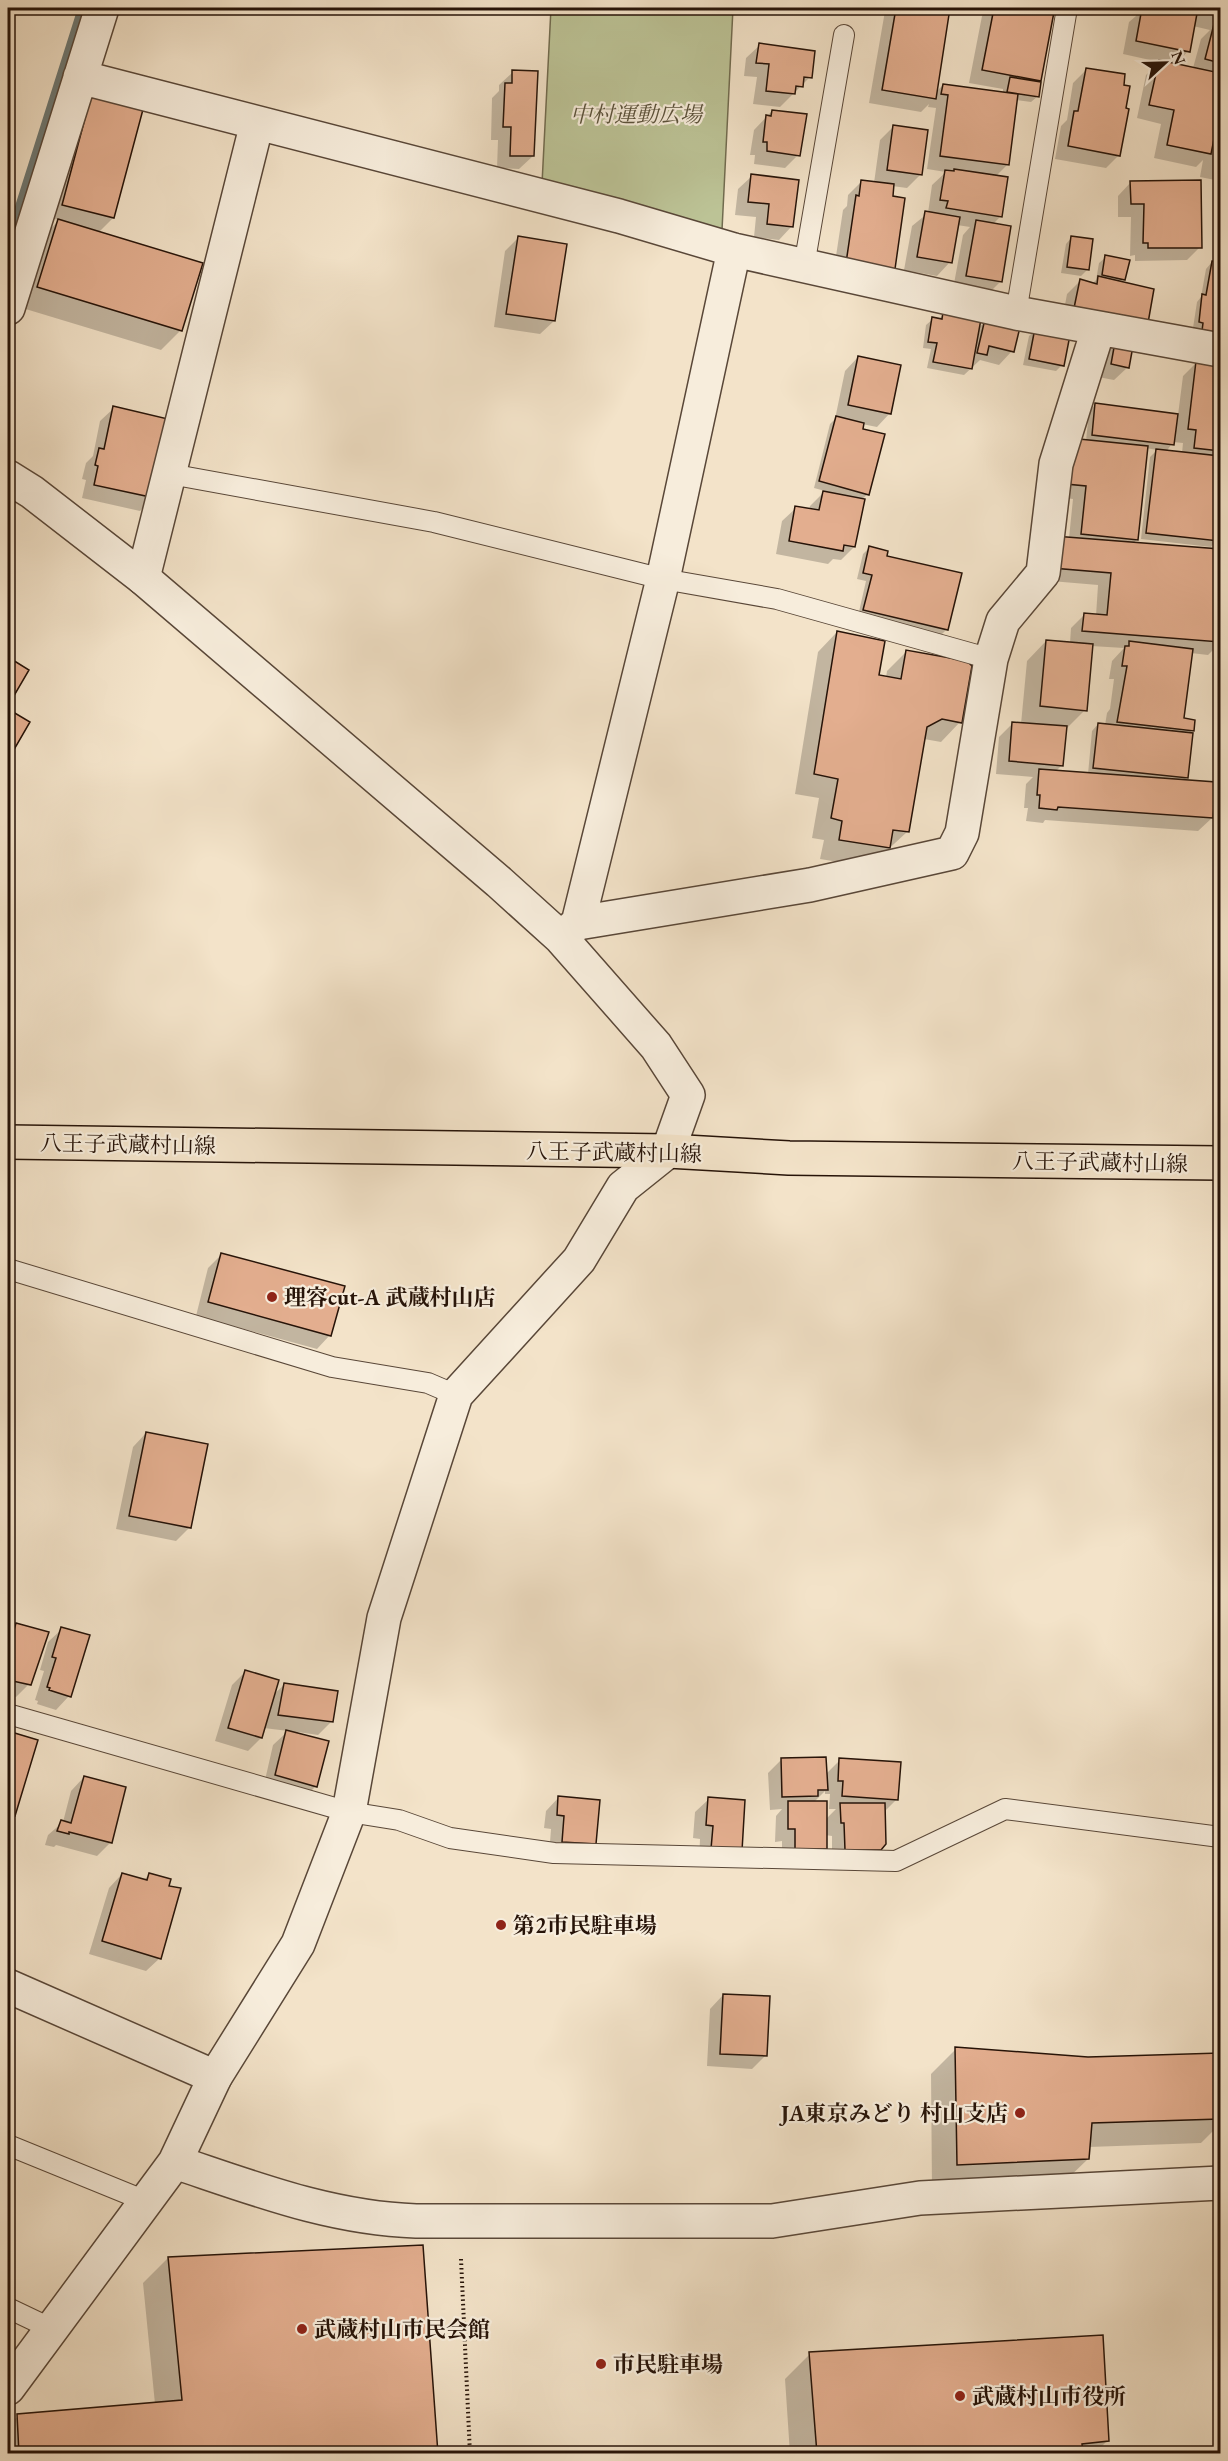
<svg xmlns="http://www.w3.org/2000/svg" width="1228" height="2461" font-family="'EB Garamond','Noto Serif JP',serif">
<rect width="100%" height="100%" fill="#f3e3c9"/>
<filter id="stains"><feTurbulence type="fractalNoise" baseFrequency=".00333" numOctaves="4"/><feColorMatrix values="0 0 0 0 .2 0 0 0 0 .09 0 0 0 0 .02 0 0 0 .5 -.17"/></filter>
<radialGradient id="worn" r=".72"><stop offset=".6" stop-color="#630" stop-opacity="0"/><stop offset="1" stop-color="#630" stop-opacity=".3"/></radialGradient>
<!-- green -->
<path fill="#bcc396" stroke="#716b4f" stroke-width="1.5" d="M551 8H733L722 230 542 184Z"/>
<!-- shadow -->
<path fill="#0003" fill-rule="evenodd" d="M888 8H949L935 93 943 85 1003 93V89L969 83 982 16 990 8H1046L1042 11 1040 80 1037 83 1038 96 1031 102 1016 100 1007 165 995 177 1001 216 993 224 1000 282 987 295 953 289 963 235 970 227 957 225 950 262 937 276 904 270 912 226 928 213 932 185 946 172 927 169 936 108 928 107 929 104 921 112 869 103 885 11Z
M1137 8H1220V70L1217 74H1220V181L1200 177 1203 160 1196 167 1154 158 1161 124 1137 118 1146 75 1159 62 1123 54 1129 22 1136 16ZM1193 26 1210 30 1201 39 1193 68 1175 65 1188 51Z
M760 45 810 77 780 107 753 104 757 77 744 76 746 58Z
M1087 69 1119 155 1106 168 1055 159 1061 126 1067 120 1073 83Z
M513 72 533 156 519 169 497 168 498 140H491L492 98 499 91V85Z
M93 90 113 218 98 233 181 330 161 350 19 307 39 241 59 220 50 218Z
M772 111 798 155 785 168 754 164 755 155H750L754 130Z
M893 127 921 174 907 188 892 186 891 197 903 199 833 276 843 210 847 206 848 195 861 182 874 183 880 140Z
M752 176 792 226 779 240 754 237 756 217 735 215 738 189Z
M1131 182 1200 247 1187 260 1135 261V255L1130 256 1131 217H1118V196Z
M1072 237 1088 269 1081 276 1061 273 1066 244Z
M518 238 554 321 540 334 494 327 505 251Z
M1106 257 1124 279 1062 321 1067 294 1080 281 1092 284 1096 280 1099 263Z
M1212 262 1220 264V341L1193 328 1197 302 1201 297 1206 269Z
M944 314 977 329 986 321 1012 351 999 365 980 360 964 375 927 368 931 349 923 348 926 325 933 319 938 320Z
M1035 330 1062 365 1056 371 1023 365 1029 336Z
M1116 344 1128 367 1114 380 1098 377 1102 357Z
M858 357 890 413 877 427 862 424 868 494 861 500 854 547 841 560 833 559 828 564 776 554 782 521 796 508 809 510 810 506 825 491 814 488 830 424 835 419 845 371Z
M1197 362 1220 365V511L1217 540 1211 547 1141 539 1150 457 1157 450 1146 448 1137 539 1133 544 1220 550V643L1208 655 1191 653 1183 719 1192 730 1189 734 1187 777 1183 781 1212 818 1198 831 1045 820 1043 823 1026 821 1028 808H1024L1026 784 1033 777 996 774 999 737 1012 724H1021L1027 661 1046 641 1070 643 1071 628 1084 615 1096 616 1098 585 1039 580 1069 538 1073 499 1053 497 1086 441 1089 411 1096 404 1178 415 1183 376ZM1173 442 1183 443 1182 453 1166 452ZM1091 646 1124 648 1112 661 1109 679H1114L1110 709 1107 713 1105 725 1098 724 1092 731 1088 774 1055 772 1062 765 1065 730 1085 710Z
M114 408 153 498 140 511 82 498 86 480 82 479 86 463 93 456 100 421Z
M869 548 885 557 947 629 940 636 858 616 866 581 857 579 863 554Z
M837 632 877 676 886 678 887 671 907 651 960 722 941 742 924 739 907 832 869 867 820 859 824 840 812 838 819 798 795 794 818 652Z
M8 659 27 671 8 703Z
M8 710 28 723 8 757Z
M222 1254 330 1335 317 1349 196 1316 208 1268Z
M146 1433 190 1527 176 1541 116 1529 133 1447Z
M16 1624 29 1684 16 1697 8 1695V1633Z
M62 1629 69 1696 56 1710 37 1704 38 1701 35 1700 44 1671 40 1670 48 1642Z
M245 1672 273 1695 284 1685 331 1722 318 1735 298 1732 316 1786 303 1799 263 1789 273 1745 288 1731 264 1728 261 1738 248 1751 215 1741 232 1685Z
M8 1732 36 1741 14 1815 8 1821Z
M781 1760 826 1774 840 1760 897 1799 884 1812 880 1849 866 1863H832V1836L825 1835V1848L812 1862H782V1841L775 1842 776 1816 782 1809 770 1810 768 1773ZM825 1791V1794H830L829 1809H836L825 1820 814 1802Z
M84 1777 111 1842 97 1856 56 1845 54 1847 45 1845 48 1835 63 1822 71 1791Z
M559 1797 595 1844 581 1857 549 1855 551 1829 544 1828 546 1811Z
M709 1799 740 1850 699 1862 700 1839 693 1838 695 1812Z
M122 1874 144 1880 149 1875 168 1887 160 1958 146 1971 89 1954 109 1888Z
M723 1995 766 2055 752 2069 707 2066 710 2009Z
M956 2049 1088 2058 1220 2054V2124L1201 2143 1089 2147 1088 2159 1062 2184 932 2190 931 2074Z
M168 2258 437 2454H8V2426L18 2416 155 2404 143 2283Z
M810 2354 1108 2440 1094 2454H790L785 2379Z"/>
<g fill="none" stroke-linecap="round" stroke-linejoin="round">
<!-- stream -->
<path stroke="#6d7975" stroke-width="12" d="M8 248 84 8"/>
</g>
<!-- building -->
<path fill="#e3ae8f" stroke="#261308" stroke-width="1.5" d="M896 8H950L936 99 882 90Z
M994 8H1030L1054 12 1041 81 982 70Z
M1142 8H1198L1190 52 1136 41Z
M1214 24 1220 26V63L1205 59Z
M759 43 815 51 812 78 804 77 803 87 796 86 795 94 766 91 769 64 756 63Z
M1159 60 1220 73V109L1211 154 1167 145 1174 110 1149 105Z
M1086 68 1125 74 1124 85 1130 86 1126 108 1129 109 1120 156 1068 146 1074 111H1078Z
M512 70 538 71 534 156H510L511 127H503L505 83H512Z
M1010 77 1041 82 1039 97 1007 92Z
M943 84 1018 94 1009 165 940 156 948 95 941 94Z
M93 88 145 102 114 218 62 205Z
M772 110 807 114 800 156 767 151V142H763L766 115 771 116Z
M893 125 928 130 922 175 887 170Z
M954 169 1008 177 1002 217 946 208 948 201 940 200 945 170 954 171Z
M751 174 799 180 793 227 767 224 769 204 748 202Z
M861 180 894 184 893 196 905 198 895 269 846 263 856 195 859 196Z
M1201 180 1202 248H1148V243H1143L1144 204H1131L1130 181Z
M925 211 960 217 952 263 917 257Z
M58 219 203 263 182 331 37 287Z
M976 220 1011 226 1002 282 966 276Z
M518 236 567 244 555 321 506 314Z
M1071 236 1093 239 1089 270 1067 267Z
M1105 255 1130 260 1125 280 1102 275Z
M1212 261 1220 262V334L1202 331 1203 323 1199 322 1202 294 1206 295Z
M1098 276 1154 289 1148 323 1074 308 1080 279 1097 284Z
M943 312 981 319 972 369 933 362 937 343 928 342 932 317 942 319Z
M985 319 1020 327 1014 352 989 346 987 355 977 353Z
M1035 328 1070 335 1064 366 1029 359Z
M1115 342 1133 346 1129 368 1111 364Z
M858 356 901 365 891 414 848 405Z
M1196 361 1220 363V451L1194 448 1196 430 1188 429Z
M1095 403 1178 414 1174 445 1092 435Z
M113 406 168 419 155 498 94 485 98 466 95 465 99 448 104 449Z
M836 416 864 423 863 429 885 434 869 495 819 481Z
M1079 439 1148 446 1138 540 1081 534 1086 486 1066 484Z
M1156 449 1220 456 1219 541 1146 533Z
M823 491 865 499 855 547 844 545 843 551 789 541 795 506 819 510Z
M1054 536 1220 549V642L1082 631 1084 613 1107 615 1111 573 1052 568Z
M869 546 888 551 887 556 962 573 948 630 863 610 872 575 863 573Z
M837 631 885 641 879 675 901 679 906 650 967 661 972 666 962 723 942 719 927 727 909 832 893 830 890 848 839 840 842 821 831 818 838 779 814 774Z
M1046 640 1093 644 1087 711 1040 706Z
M1129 641 1193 649 1184 718 1195 720 1194 731 1117 722 1127 666H1122L1125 646H1129Z
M8 657 29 670 8 706Z
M8 709 30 722 8 760Z
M1012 722 1067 726 1063 766 1009 761Z
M1098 723 1193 733 1188 778 1093 768Z
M1039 769 1216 782 1213 818 1058 807 1057 810 1039 808 1040 795H1037Z
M221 1253 345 1286 331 1336 208 1302Z
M146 1432 208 1444 191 1528 129 1516Z
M16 1623 49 1632 31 1685 8 1680V1651Z
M61 1627 90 1635 71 1697 49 1690 50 1688 47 1687 56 1658 52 1657Z
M245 1670 279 1680 262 1738 228 1728Z
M284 1683 338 1691 333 1722 278 1715Z
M286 1730 329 1741 317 1787 275 1775Z
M8 1731 38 1740 15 1816 8 1814Z
M826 1757 828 1790H818V1796L782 1797 781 1758Z
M839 1758 901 1762 898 1800 842 1796 843 1781H838Z
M84 1776 126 1787 112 1843 69 1832V1834L57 1831 61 1820 71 1823Z
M558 1796 600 1800 596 1844 562 1842 564 1816 557 1815Z
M708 1797 745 1800 742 1851 711 1849 713 1826 706 1825Z
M788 1801H827V1849H795V1829H788Z
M840 1803H885L886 1844 881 1850H845L844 1823H841Z
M122 1873 147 1880 149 1873 171 1879 169 1886 181 1888 161 1959 102 1941Z
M723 1994 770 1996 767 2056 720 2054Z
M955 2047 1088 2057 1220 2053V2119L1092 2123 1089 2159 957 2165Z
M423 2245 438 2454H19L17 2414 182 2400 168 2257Z
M1103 2335 1109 2441 1082 2444 1083 2454H817L809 2352Z"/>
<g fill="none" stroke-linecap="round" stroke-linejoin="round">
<!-- service casing -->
<g stroke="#594738" stroke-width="22">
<path id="service" d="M804 266 844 35
M1016 313 1067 8
M170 474 434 522 663 579 777 599 991 659
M8 1269 332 1367 428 1383 456 1395
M8 1714 349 1812 399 1820 450 1838 554 1853 896 1861 1005 1809 1220 1837
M8 2145 148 2202
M8 2308 52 2329"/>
</g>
<!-- minor casing -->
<g stroke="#594738" stroke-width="36">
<path id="minor" d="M80 77 619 216 734 250 1016 313 1220 350
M8 308 102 8
M143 578 257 123
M578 923 810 885 952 853 962 833 991 659 1003 621 1043 573 1056 464 1098 330
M564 935 578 923 663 579 734 250
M8 1986 215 2077"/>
</g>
<!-- tertiary casing -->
<g stroke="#594738" stroke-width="36">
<path id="tertiary" d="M8 477 32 492 143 578 499 882 561 938 656 1046 688 1095 668 1151 623 1187 579 1260 456 1395 384 1618 349 1812 298 1944 215 2077 175 2162 8 2388
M175 2162C256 2189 330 2218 416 2221H772L920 2198 1220 2183"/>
</g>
<!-- primary casing -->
<g stroke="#261308" stroke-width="36">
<path id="primary" d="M8 1142 668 1151 789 1158 1220 1163"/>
</g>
<!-- path -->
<path stroke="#261308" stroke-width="4" stroke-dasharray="1.5 3" stroke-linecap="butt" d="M461 2259 470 2454"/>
<!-- service -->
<use href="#service" stroke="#f7eddc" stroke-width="20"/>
<!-- minor -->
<use href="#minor" stroke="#f7eddc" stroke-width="33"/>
<!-- tertiary -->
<use href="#tertiary" stroke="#f7eddc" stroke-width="33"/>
<!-- primary -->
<use href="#primary" stroke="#f3e3c9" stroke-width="33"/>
</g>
<!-- markers -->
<g fill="#8f2418" stroke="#f7eddc" stroke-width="2">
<circle cx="272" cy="1297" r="6"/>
<circle cx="501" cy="1925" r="6"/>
<circle cx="1020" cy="2113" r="6"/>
<circle cx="302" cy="2329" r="6"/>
<circle cx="601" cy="2364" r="6"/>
<circle cx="960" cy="2396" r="6"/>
</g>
<g text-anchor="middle" stroke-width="4.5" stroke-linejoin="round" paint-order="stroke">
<!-- park labels -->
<g font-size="22" font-style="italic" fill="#5a513a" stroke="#f7eddc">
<text x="636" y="122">中村運動広場</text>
</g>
<!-- street labels -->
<g font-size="22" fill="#261308" stroke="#f7eddc">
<text transform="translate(128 1144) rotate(1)" y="8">八王子武蔵村山線</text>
<text transform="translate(614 1152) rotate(1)" y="8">八王子武蔵村山線</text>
<text transform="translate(1100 1162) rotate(1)" y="8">八王子武蔵村山線</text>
</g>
<!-- poi labels -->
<g font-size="22" font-weight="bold" fill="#261308" stroke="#f7eddc" text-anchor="start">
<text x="284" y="1305">理容cut-A 武蔵村山店</text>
<text x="513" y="1933">第2市民駐車場</text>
<text x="1008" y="2121" text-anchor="end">JA東京みどり 村山支店</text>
<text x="314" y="2337">武蔵村山市民会館</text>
<text x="613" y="2372">市民駐車場</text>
<text x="972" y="2404">武蔵村山市役所</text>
</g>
</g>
<!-- margin -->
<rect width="1228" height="2461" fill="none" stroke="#f3e3c9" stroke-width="30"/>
<rect x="9" y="9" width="1210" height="2443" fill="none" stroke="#261308" stroke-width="3"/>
<rect x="15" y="15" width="1198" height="2431" fill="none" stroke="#261308" stroke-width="1.5"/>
<!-- north arrow -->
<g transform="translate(1165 63) rotate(68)" stroke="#f7eddc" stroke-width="4.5" paint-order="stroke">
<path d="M0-4.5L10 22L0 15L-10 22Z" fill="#261308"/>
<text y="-9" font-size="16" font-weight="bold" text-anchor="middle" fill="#261308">N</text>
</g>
<rect width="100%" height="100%" filter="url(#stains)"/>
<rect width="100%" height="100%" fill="url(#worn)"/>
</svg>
